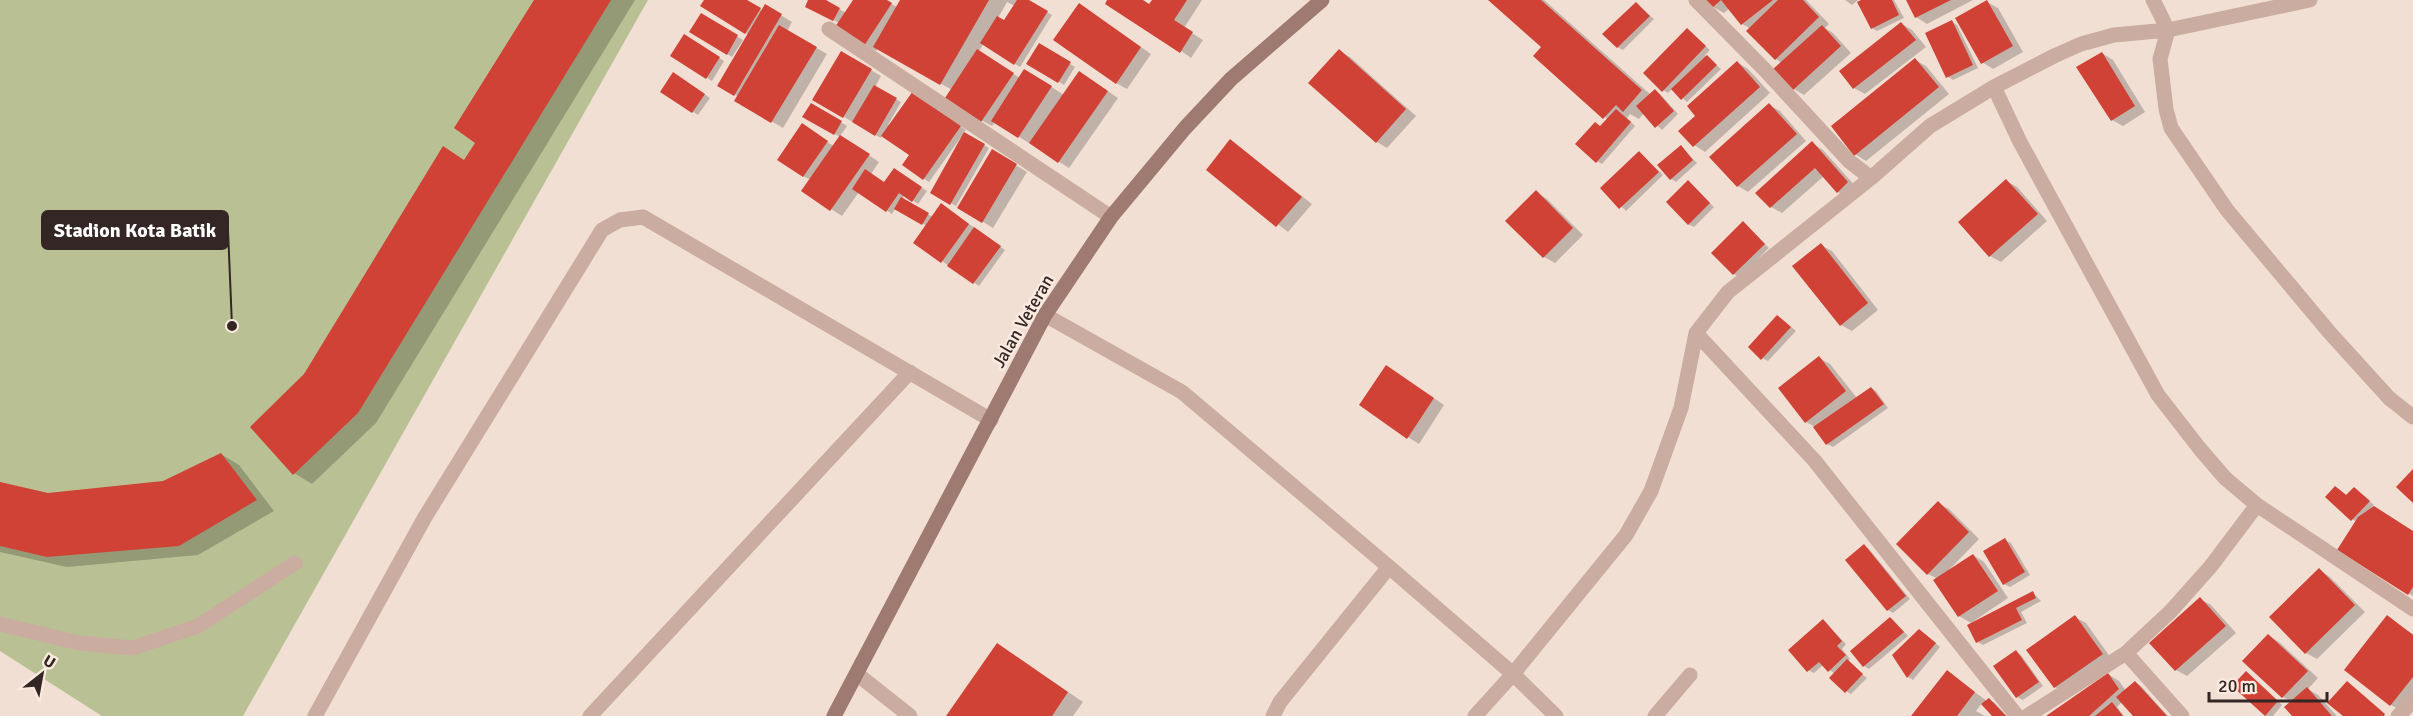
<svg xmlns="http://www.w3.org/2000/svg" width="2413" height="716" font-family="Signika,sans-serif">
<rect width="100%" height="100%" fill="#f2dfd4"/>
<!-- green -->
<path fill="#b9c194" d="M0 0H648L243 716H102L0 651Z"/>
<!-- shadow -->
<path fill="#0003" fill-rule="evenodd" d="M535 0H635L376 423 312 484 294 473 305 374 477 143Z
M706 0H745L763 11 766 6 792 22 787 31 827 54 783 128 736 101 739 97 719 85 749 35 702 6Z
M810 0H823L846 13 855 0H885L897 7 902 0H1026L1052 15 1020 67 983 44 979 52 1020 78 1036 77 1064 95 1090 79 1118 98 1069 168 995 122 992 126 981 120 952 90 878 48 876 51 865 44 839 23 807 6ZM1007 2 1015 6 1005 22 998 18Z
M1109 0H1142L1150 5 1154 0H1202L1184 28 1203 40 1191 58Z
M1490 0H1544L1651 95 1655 91 1660 94 1678 114 1662 130 1644 113 1639 119 1630 114 1627 118 1635 126 1602 164 1597 161 1601 127 1608 120 1543 47Z
M1708 0H1806L1829 24 1825 28 1833 33 1851 53 1804 95 1794 89 1782 63 1776 59 1748 31 1751 29 1742 24 1730 8 1724 13 1713 7Z
M1845 0H1858L1852 5Z
M1864 0H1894L1904 18 1877 31 1872 28Z
M1907 0H1973L1927 24 1916 17Z
M1987 2 1998 8 2023 52 1993 69 1982 62Z
M1636 4 1654 19 1623 50 1617 47Z
M1090 12 1151 54 1127 89 1116 83Z
M701 15 743 40 732 57 691 32Z
M1952 22 1957 25 1978 68 1953 80 1947 76Z
M1902 24 1912 30 1926 47 1865 94 1854 88 1841 71Z
M1687 30 1710 50 1705 55 1721 69 1687 102 1672 89 1668 93 1663 90Z
M684 36 724 61 712 81 672 55Z
M1039 45 1075 67 1064 85 1029 63Z
M1339 51 1350 57 1416 116 1387 148 1377 142Z
M842 53 881 76 875 87 901 102 888 125 950 119 966 130 963 133 989 148 956 206 932 193 963 138 961 137 929 182 904 165 911 155 882 135 881 138 814 100Z
M2102 53 2113 60 2145 112 2123 126 2112 120Z
M1915 60 1926 66 1949 94 1866 161 1855 154Z
M1738 63 1748 69 1770 93 1705 152 1694 145 1697 116Z
M679 77 710 98 698 115 662 91Z
M812 105 847 126 840 136 879 162 871 174 885 184 900 173 927 191 918 204 905 195 902 199 933 217 947 208 1005 250 979 286 915 243 927 226 895 209 892 214 859 192 842 216 803 191 811 180 803 176 820 138 834 146 840 137 804 117Z
M1769 105 1780 111 1806 141 1748 192 1738 186Z
M1231 141 1312 204 1288 232 1208 170Z
M1812 143 1823 150 1858 189 1848 198 1838 192 1824 176 1782 213 1771 207 1758 193Z
M1681 147 1697 163 1676 182 1671 179Z
M993 151 1027 172 993 228 959 207Z
M1639 152 1663 175 1626 211 1602 188Z
M2006 181 2017 187 2047 221 2001 262 1990 256 1960 222Z
M1689 182 1714 207 1694 227 1688 224Z
M1536 192 1547 199 1583 235 1555 263 1544 257Z
M1743 223 1769 248 1739 277 1734 274Z
M1821 245 1832 251 1878 310 1852 331 1841 325Z
M1783 320 1796 331 1768 361 1762 358Z
M1819 358 1830 364 1857 398 1871 388 1876 391 1888 408 1833 447 1827 444 1815 427 1806 422 1780 389Z
M1398 374 1444 405 1419 444 1408 437Z
M221 454 239 465 274 511 198 555 67 567 0 552V483L48 495 164 483Z
M2336 487 2348 496 2354 489 2359 492 2374 505 2372 507 2413 532V596L2339 549 2357 522 2352 519Z
M1938 503 1949 509 1979 539 1948 571 1973 555 1984 562 2008 598 1971 623 1959 616 1938 579 1928 574Z
M2005 540 2011 543 2030 575 2010 587 2004 584Z
M1864 546 1869 549 1910 599 1893 613 1888 610Z
M2319 570 2330 577 2365 612 2317 659 2306 653Z
M2033 593 2041 601 2021 612 2027 623 1983 645 1978 642Z
M2200 599 2211 605 2236 633 2187 676 2176 670 2151 643Z
M2075 617 2086 623 2113 661 2065 693 2055 687Z
M2387 617 2413 634V697L2402 711 2391 705Z
M1891 618 1908 636 1869 669 1864 666Z
M1823 621 1846 644 1842 649 1850 659 1847 662 1867 678 1851 694 1846 691 1835 674 1823 665 1814 673 1808 670Z
M1925 634 1940 647 1913 680 1908 677 1894 655Z
M2268 635 2279 642 2318 678 2308 689 2318 695 2337 716H2294L2292 702 2283 697 2244 661Z
M998 645 1083 702 1073 716H948Z
M2016 652 2021 655 2043 686 2023 700 2017 697Z
M1947 672 1987 701 1994 702 2007 716H1994L1982 703 1976 711 1985 716H1913Z
M2108 674 2119 681 2126 691 2136 683 2141 686 2168 716H2135L2122 702 2117 707 2124 716H2048Z
M2251 676 2282 705 2273 716H2266L2234 686Z"/>
<!-- building -->
<path fill="#cf4235" d="M534 0H611L358 413 293 475 250 427 304 374 443 146 464 160 475 143 454 128Z
M704 0H747L761 8 745 34 700 6Z
M808 0H826L840 8 833 21 805 7Z
M853 0H887L892 3 864 46 835 27Z
M900 0H989L940 85 873 47Z
M1017 0H1029L1048 11 1014 65 980 43 997 16 1004 20Z
M1107 0H1143L1149 4 1152 0H1187L1174 20 1193 32 1180 53 1105 4Z
M1488 0H1541L1642 90 1623 112 1616 105 1603 119 1533 56 1541 47Z
M1706 0H1773L1741 25 1721 0 1712 8Z
M1778 0H1803L1819 17 1775 60 1746 31Z
M1861 0H1892L1899 15 1871 29 1857 2Z
M1906 0H1951L1915 18Z
M1987 0 2013 46 1981 64 1955 18Z
M1636 2 1650 16 1617 48 1602 34Z
M1079 3 1141 47 1116 84 1053 40Z
M765 4 782 14 734 96 717 86Z
M701 13 738 35 727 55 689 32Z
M1952 20 1973 65 1946 78 1925 33Z
M1901 22 1916 40 1853 89 1839 71Z
M779 25 817 47 771 123 734 101Z
M1822 25 1841 46 1793 90 1773 69Z
M1687 28 1706 46 1662 92 1643 73Z
M684 34 720 57 706 79 670 56Z
M1039 43 1071 62 1058 83 1026 64Z
M977 49 1014 73 981 122 945 98Z
M1339 49 1406 109 1376 143 1308 83Z
M841 51 872 69 843 118 812 100Z
M2102 52 2135 106 2111 121 2076 67Z
M1707 55 1717 65 1681 100 1671 89Z
M1915 58 1939 87 1854 156 1831 126Z
M1737 61 1760 87 1693 147 1678 131 1695 116 1687 106Z
M1024 69 1052 86 1018 138 991 121Z
M1079 71 1108 91 1058 163 1029 143Z
M673 72 705 94 692 113 660 92Z
M874 85 897 98 875 136 852 122Z
M1655 89 1674 111 1655 128 1636 106Z
M913 91 961 126 923 180 902 165 909 155 881 136Z
M811 103 842 121 834 135 802 117Z
M1769 103 1797 134 1737 187 1709 157Z
M1616 109 1631 122 1596 163 1575 144 1595 122 1600 126Z
M802 123 828 141 803 177 777 160Z
M964 132 985 144 950 205 930 193Z
M840 135 870 154 830 211 801 191Z
M1230 139 1302 197 1276 227 1206 170Z
M1812 141 1848 182 1837 193 1815 168 1770 208 1755 193Z
M1681 145 1693 160 1670 180 1657 165Z
M992 149 1017 164 982 223 957 208Z
M1639 151 1659 172 1619 209 1600 188Z
M894 168 922 187 912 202 899 193 886 212 852 189 865 169 884 182Z
M2006 179 2038 214 1989 257 1958 222Z
M1688 180 1710 203 1688 225 1666 202Z
M1536 190 1573 228 1543 258 1505 221Z
M901 197 929 213 922 225 894 209Z
M941 203 969 224 941 263 913 243Z
M1743 221 1765 244 1733 275 1711 253Z
M974 227 1001 246 973 284 947 266Z
M1821 243 1868 303 1840 326 1792 266Z
M1777 315 1791 327 1761 360 1748 347Z
M1819 356 1846 391 1805 423 1778 388Z
M1386 365 1434 398 1407 439 1359 405Z
M1871 387 1884 404 1826 445 1813 427Z
M221 453 257 500 179 546 47 557 0 546V482L48 493 163 481Z
M2413 469V503L2396 487Z
M2335 486 2346 495 2354 487 2370 501 2351 521 2325 497Z
M1938 501 1969 532 1927 575 1896 544Z
M2374 506 2413 531V587L2408 595 2337 550 2358 517Z
M2005 538 2025 572 2003 585 1983 551Z
M1864 544 1906 596 1887 611 1845 560Z
M1973 554 1998 591 1958 617 1933 580Z
M2319 568 2355 605 2305 654 2269 617Z
M2033 591 2036 598 2016 608 2022 620 1976 643 1967 625Z
M2200 597 2226 626 2175 671 2149 643Z
M2075 615 2103 654 2054 688 2026 650Z
M2387 615 2413 635V677L2390 706 2344 670Z
M1890 617 1904 632 1863 667 1850 651Z
M1823 619 1842 641 1837 646 1846 655 1828 672 1819 662 1807 672 1788 650Z
M1919 629 1936 643 1907 678 1892 655Z
M2268 634 2308 671 2282 698 2242 661Z
M997 643 1068 692 1052 716H946Z
M2016 650 2039 682 2016 698 1993 666Z
M1847 659 1863 674 1845 693 1829 678Z
M1947 670 1975 692 1957 716H1911Z
M2246 671 2278 701 2265 716 2232 686Z
M2108 673 2119 689 2089 716H2046Z
M2135 681 2167 716H2133L2116 697Z
M2347 681 2385 714 2384 716H2343L2327 703Z
M2307 687 2332 716H2292L2284 707Z
M1989 698 2006 716H1992L1981 704Z
M2112 702 2123 716H2095Z"/>
<g fill="none" stroke-linecap="round" stroke-linejoin="round">
<!-- lane -->
<path stroke="#caaca0" stroke-width="15" d="M0 624 79 643 133 648 198 626 295 563"/>
<!-- street -->
<path stroke="#caaca0" stroke-width="15" d="M1696 0 1765 70 1849 161 1871 178
M2153 0 2168 30 2160 59 2166 109 2171 128 2227 210 2330 333 2389 398 2413 417
M829 29 1111 217
M1994 87 2020 142 2158 395 2200 449 2225 478 2257 505 2413 609
M1045 315 1182 392 1389 567 1513 674 1556 716
M1696 333 1814 460 2017 716
M2126 653 2171 611 2211 566 2257 505
M857 674 910 716
M315 716 425 517 602 230 620 220 643 217 991 420
M590 716 910 372
M1273 716 1280 702 1389 567
M1475 716 1513 674 1626 535 1651 491 1681 408 1696 333 1728 292 1871 178 1930 126 1994 87 2054 56 2081 44 2114 35 2168 30 2310 0
M1655 716 1690 675
M2027 716 2126 653 2182 716
M2398 716 2413 701"/>
<!-- secondary -->
<path stroke="#9e7a71" stroke-width="15" d="M834 716 1045 315 1111 217 1185 128 1231 79 1322 0"/>
</g>
<g text-anchor="middle" stroke-width="5" stroke-linejoin="round" paint-order="stroke">
<!-- street labels -->
<g font-size="18" fill="#332624" stroke="#faeae0">
<text transform="translate(1023 321) rotate(-60)" y="6">Jalan Veteran</text>
</g>
</g>
<!-- callouts -->
<path fill="none" stroke="#332624" stroke-width="2" d="M232 326L228 230"/>
<circle fill="#332624" stroke="#faeae0" stroke-width="2" cx="232" cy="326" r="6"/>
<rect fill="#332624" stroke="#332624" stroke-width="2" x="42" y="211" width="186" height="38" rx="6"/>
<g font-size="20" text-anchor="middle" font-weight="bold" fill="#fff">
<text x="135" y="237">Stadion Kota Batik</text>
</g>
<!-- north arrow -->
<g transform="translate(42 674) rotate(31)" stroke="#faeae0" stroke-width="4.5" paint-order="stroke">
<path d="M0-4.5L10 22L0 15L-10 22Z" fill="#332624"/>
<text y="-9" font-size="16" font-weight="bold" text-anchor="middle" fill="#332624">U</text>
</g>
<!-- scale -->
<path d="M2209 692v9h118v-9" fill="none" stroke="#332624" stroke-width="3"/>
<text x="2218" y="692" font-size="18" fill="#332624" stroke="#faeae0" stroke-width="4.5" paint-order="stroke">20 m</text>
</svg>
